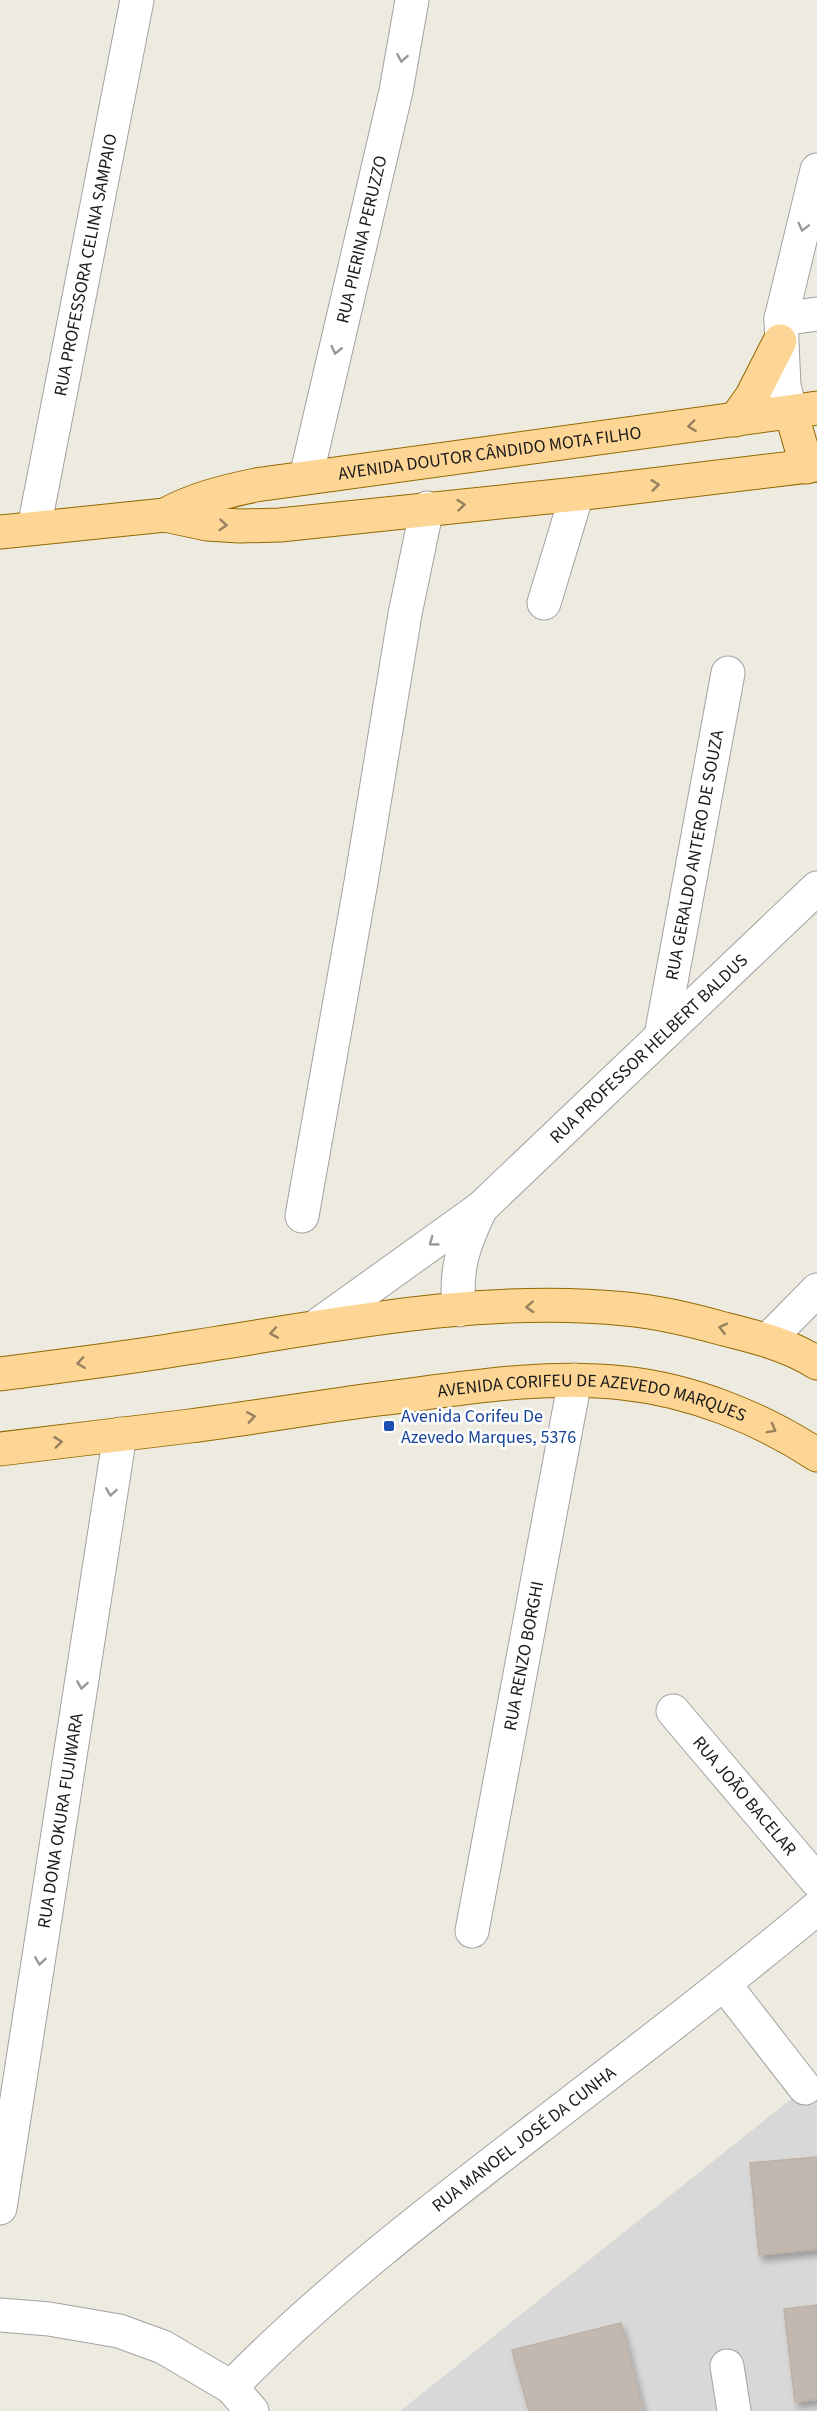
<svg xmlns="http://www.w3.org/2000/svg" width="817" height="2411" font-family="'Source Sans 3',sans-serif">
<defs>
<filter id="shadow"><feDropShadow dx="3.5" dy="6" stdDeviation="3" flood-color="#0004"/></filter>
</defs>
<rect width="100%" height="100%" fill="#edeae0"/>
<!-- residential -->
<path fill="#d9d8d8" d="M817 2080V2411H400L805 2088Z"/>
<!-- building -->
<path fill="#c2b8b0" stroke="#bfb0a3" stroke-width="1.5" filter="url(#shadow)" d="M817 2157V2249L759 2255 750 2163Z
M817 2305V2399L795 2402 784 2309Z
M621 2323 643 2411H529L512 2350Z"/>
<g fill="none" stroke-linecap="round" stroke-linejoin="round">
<!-- minor casing -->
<g stroke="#a2a2a2" stroke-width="35">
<g id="minor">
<path d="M781 319 817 314"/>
<path d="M791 412 784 386 781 319 817 170"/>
<path id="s1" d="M306 477 396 91 412 0"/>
<path id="s2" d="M34 528 137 0"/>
<path d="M544 603 577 494"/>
<path id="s3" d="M661 1036 728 673"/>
<path d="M302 1216 361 882 405 614 427 508"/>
<path d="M459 1310C455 1269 463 1245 481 1208"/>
<path id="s4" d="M318 1325 481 1208 817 888"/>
<path d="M768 1340 817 1290"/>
<path id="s5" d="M673 1711 817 1881"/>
<path id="s6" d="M472 1931 575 1380"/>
<path d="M725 1985 805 2088"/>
<path id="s7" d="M0 2208 120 1434"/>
<path d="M0 2315 49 2319 119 2331 163 2347 231 2387 252 2411"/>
<path d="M727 2366 734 2411"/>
<path id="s8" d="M231 2387C325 2291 432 2209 539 2127 633 2055 726 1984 817 1908"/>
</g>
</g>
<!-- major casing -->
<g stroke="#936900" stroke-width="35">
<g id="major">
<path d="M791 412 807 467"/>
<path d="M735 420 752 396 780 341"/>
<path id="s9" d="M165 515C194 499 223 492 256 485L817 408"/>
<path d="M0 532 165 515 207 524 240 526 280 525 577 494 817 465"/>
<path d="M0 1374C60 1366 120 1359 180 1349 327 1327 476 1294 626 1309 659 1312 692 1320 724 1329 756 1337 789 1345 817 1363"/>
<path id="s10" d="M0 1449C63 1441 127 1434 190 1426 253 1418 316 1407 379 1399 460 1389 541 1374 623 1383 691 1390 761 1418 817 1455"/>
</g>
</g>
<!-- minor -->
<use href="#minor" stroke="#fff" stroke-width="33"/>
<!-- major -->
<use href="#major" stroke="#fdd595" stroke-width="33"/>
</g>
<!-- one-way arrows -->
<defs><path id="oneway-chevron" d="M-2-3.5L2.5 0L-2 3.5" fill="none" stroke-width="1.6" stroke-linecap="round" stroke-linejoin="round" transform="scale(1.5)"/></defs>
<g stroke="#989898">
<use href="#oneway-chevron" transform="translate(402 58) rotate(100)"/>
<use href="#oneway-chevron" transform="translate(803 227) rotate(104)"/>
<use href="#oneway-chevron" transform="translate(336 350) rotate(103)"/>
<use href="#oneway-chevron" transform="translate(433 1242) rotate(144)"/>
<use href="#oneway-chevron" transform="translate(111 1492) rotate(99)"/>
<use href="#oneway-chevron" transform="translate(82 1685) rotate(99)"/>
<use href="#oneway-chevron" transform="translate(40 1961) rotate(99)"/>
</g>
<g stroke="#97815e">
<use href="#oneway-chevron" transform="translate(692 426) rotate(173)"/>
<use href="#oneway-chevron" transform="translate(655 485) rotate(-7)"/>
<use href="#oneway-chevron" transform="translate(461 505) rotate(-5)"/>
<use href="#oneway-chevron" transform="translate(223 525) rotate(4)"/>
<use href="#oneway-chevron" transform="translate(530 1307) rotate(177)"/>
<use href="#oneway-chevron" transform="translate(723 1328) rotate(-166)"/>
<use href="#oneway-chevron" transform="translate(274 1333) rotate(170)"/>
<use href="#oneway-chevron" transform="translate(81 1363) rotate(172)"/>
<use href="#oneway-chevron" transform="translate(251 1417) rotate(-9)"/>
<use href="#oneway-chevron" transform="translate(772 1429) rotate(29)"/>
<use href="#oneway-chevron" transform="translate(58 1442) rotate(-7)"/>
</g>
<!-- markers -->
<rect fill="#1a4fb4" stroke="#fff" stroke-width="2" x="383" y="1420" width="12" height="12" rx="3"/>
<g text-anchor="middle" stroke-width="5" stroke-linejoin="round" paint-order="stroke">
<!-- street labels -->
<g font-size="18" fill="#1b1b1b" stroke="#fff">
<text dy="6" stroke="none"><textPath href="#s1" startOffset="244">RUA PIERINA PERUZZO</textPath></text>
<text dy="6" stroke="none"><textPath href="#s2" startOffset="268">RUA PROFESSORA CELINA SAMPAIO</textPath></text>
<text dy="6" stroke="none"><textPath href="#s9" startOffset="332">AVENIDA DOUTOR CÂNDIDO MOTA FILHO</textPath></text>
<text dy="6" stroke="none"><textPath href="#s3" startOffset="184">RUA GERALDO ANTERO DE SOUZA</textPath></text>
<text dy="6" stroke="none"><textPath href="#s4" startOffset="432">RUA PROFESSOR HELBERT BALDUS</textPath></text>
<text dy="6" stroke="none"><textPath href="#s10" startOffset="598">AVENIDA CORIFEU DE AZEVEDO MARQUES</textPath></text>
<text dy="6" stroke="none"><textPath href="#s6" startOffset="280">RUA RENZO BORGHI</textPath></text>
<text dy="6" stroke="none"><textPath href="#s5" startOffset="111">RUA JOÃO BACELAR</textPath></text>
<text dy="6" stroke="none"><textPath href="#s7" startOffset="392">RUA DONA OKURA FUJIWARA</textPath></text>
<text dy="6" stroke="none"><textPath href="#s8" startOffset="384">RUA MANOEL JOSÉ DA CUNHA</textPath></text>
</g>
<!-- transit labels -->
<g font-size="18" fill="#164399" stroke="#fff" text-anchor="start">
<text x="401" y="1422">Avenida Corifeu De<tspan x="401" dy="21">Azevedo Marques, 5376</tspan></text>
</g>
</g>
</svg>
